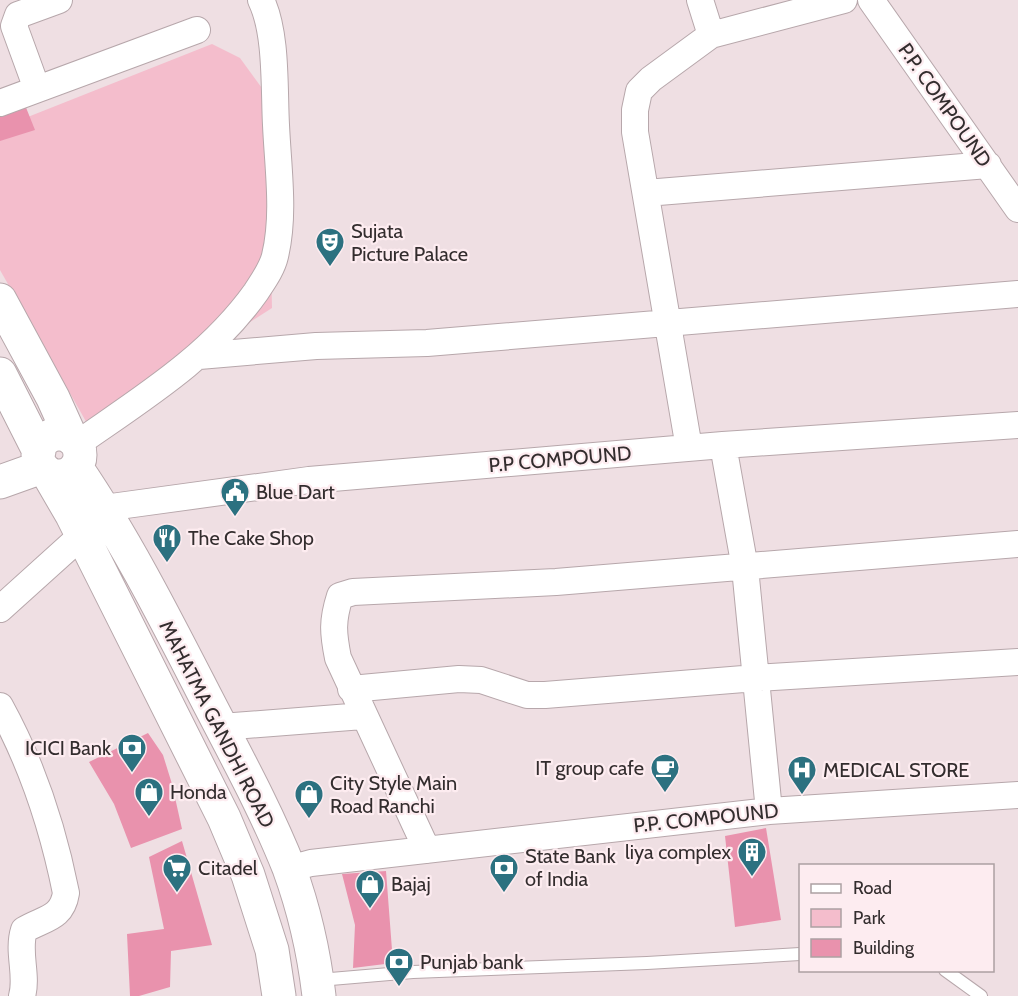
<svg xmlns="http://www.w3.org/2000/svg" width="1018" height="996" font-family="Cabin,sans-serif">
<rect width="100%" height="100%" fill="#efdfe3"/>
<!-- green -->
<path fill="#f4bdcc" d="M212 44 240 58 267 95 272 308 88 425 0 270V128Z"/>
<!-- building -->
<path fill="#e992ad" d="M25 105 35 130 0 141V112Z
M148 733 163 755 172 784 182 829 131 848 114 804 89 762Z
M766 828 781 920 735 927 725 836Z
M182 841 212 945 171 951 170 987 139 996H130L127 934 164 929 149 857Z
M386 871 393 963 353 968 355 925 342 874Z"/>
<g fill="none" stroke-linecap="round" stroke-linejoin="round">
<!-- lane casing -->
<g stroke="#b7a7ab" stroke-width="14">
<path id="lane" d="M945 970 981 996
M319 980 413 972 647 963 800 954"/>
</g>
<!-- street casing -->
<g stroke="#b7a7ab" stroke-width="28">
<path id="street" d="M700 0 711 35
M871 0 1018 209
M37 89 14 26 18 15 59 0
M0 103 197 30
M646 193 988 165
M199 356 316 346 427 343 1018 294
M77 444C141 399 209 358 256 292 263 281 272 269 275 256 285 214 278 169 276 125 274 88 277 33 261 0
M723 445 745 568 769 811
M689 448 635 132V110L639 91 651 79 711 35 844 0
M104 508 309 480 723 445 1018 425
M0 609 81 536
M351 689 459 679 481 680 527 695H545L756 678 1018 662
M0 706C32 764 53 828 66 893 62 919 44 918 24 930 17 952 28 975 22 996
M221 727 363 716
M427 850 338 658C333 633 332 621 340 596L353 592 556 582 1018 544
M289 869 311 863 769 811 1018 795"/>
</g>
<!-- secondary casing -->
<g stroke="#b7a7ab" stroke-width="35">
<path id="secondary" d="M0 300 53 398 71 438
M0 374 39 451
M38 455a21 21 0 1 1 42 0a21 21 0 1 1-42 0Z
M76 467C123 536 161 610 199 684 230 745 264 805 289 868 304 909 314 953 319 996
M47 472 72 515 224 818 248 875 272 950 279 996
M0 482 42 467"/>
</g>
<!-- lane -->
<use href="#lane" stroke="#fff" stroke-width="12"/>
<!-- street -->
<use href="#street" stroke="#fff" stroke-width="26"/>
<!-- secondary -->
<use href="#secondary" stroke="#fff" stroke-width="33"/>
</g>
<!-- icons -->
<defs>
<g id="theatre-pin" transform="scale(1.5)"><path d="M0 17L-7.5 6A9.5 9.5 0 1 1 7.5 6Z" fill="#2c7180" stroke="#fdecf0"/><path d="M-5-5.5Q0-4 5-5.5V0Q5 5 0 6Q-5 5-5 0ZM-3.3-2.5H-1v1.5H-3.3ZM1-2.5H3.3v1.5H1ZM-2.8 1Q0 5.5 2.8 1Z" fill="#fff"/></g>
<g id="civic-pin" transform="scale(1.5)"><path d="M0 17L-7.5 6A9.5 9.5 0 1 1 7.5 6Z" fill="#2c7180" stroke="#fdecf0"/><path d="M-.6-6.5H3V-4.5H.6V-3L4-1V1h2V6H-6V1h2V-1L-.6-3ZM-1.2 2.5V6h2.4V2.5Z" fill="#fff"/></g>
<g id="restaurant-pin" transform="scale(1.5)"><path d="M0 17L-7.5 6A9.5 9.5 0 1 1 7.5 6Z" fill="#2c7180" stroke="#fdecf0"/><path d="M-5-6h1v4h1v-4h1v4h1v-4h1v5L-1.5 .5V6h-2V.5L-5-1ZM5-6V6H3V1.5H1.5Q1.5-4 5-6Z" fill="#fff"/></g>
<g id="bank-pin" transform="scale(1.5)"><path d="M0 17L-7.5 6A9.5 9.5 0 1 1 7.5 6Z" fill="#2c7180" stroke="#fdecf0"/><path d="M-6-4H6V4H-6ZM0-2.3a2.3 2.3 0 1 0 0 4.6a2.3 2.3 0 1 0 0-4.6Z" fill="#fff"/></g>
<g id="cafe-pin" transform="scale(1.5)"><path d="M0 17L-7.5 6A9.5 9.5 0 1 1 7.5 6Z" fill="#2c7180" stroke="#fdecf0"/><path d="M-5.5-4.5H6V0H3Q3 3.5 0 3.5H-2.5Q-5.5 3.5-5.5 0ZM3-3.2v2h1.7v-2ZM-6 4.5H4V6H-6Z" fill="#fff"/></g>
<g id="hospital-pin" transform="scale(1.5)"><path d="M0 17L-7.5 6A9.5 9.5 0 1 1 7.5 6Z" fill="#2c7180" stroke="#fdecf0"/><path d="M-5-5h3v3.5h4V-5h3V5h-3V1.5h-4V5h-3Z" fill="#fff"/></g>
<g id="shop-pin" transform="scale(1.5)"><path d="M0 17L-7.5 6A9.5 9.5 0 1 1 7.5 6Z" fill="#2c7180" stroke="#fdecf0"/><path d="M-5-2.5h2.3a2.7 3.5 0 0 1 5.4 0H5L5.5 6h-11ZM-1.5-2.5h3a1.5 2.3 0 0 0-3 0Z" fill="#fff"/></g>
<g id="building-pin" transform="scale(1.5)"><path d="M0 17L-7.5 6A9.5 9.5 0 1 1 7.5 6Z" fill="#2c7180" stroke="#fdecf0"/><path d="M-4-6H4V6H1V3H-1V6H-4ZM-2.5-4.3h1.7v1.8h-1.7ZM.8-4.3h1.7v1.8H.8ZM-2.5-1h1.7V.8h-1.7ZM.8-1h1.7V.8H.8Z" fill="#fff"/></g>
<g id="supermarket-pin" transform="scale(1.5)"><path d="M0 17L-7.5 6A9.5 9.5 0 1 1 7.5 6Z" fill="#2c7180" stroke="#fdecf0"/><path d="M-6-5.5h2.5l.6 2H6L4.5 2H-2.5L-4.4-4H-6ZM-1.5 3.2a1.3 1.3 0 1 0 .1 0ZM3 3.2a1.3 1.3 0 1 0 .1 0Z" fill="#fff"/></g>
</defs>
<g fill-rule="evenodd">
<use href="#theatre-pin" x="330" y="242"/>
<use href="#civic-pin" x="235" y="492"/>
<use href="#restaurant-pin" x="167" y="538"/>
<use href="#bank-pin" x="132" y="748"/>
<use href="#cafe-pin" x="665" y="768"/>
<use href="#hospital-pin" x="802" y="770"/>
<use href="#shop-pin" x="149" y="792"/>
<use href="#shop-pin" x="309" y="794"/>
<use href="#building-pin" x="752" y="852"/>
<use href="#supermarket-pin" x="177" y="868"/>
<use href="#bank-pin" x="504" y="868"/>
<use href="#shop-pin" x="370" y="884"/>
<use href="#bank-pin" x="399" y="962"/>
</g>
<g text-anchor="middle" stroke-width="4.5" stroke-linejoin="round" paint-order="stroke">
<!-- street labels -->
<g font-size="20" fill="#332d2e" stroke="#fdecf0">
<text transform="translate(945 105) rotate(55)" y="7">P.P. COMPOUND</text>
<text transform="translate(560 459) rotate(-5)" y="7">P.P COMPOUND</text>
<text transform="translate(217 724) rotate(63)" y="7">MAHATMA GANDHI ROAD</text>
<text transform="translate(706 818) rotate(-6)" y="7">P.P. COMPOUND</text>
</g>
<!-- poi labels -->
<g font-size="20" fill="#332d2e" stroke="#fdecf0" text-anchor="start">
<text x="351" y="238">Sujata<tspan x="351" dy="23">Picture Palace</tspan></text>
<text x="256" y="499">Blue Dart</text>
<text x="188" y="545">The Cake Shop</text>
<text x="111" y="755" text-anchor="end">ICICI Bank</text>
<text x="644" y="775" text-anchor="end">IT group cafe</text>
<text x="823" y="777">MEDICAL STORE</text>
<text x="330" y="790">City Style Main<tspan x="330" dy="23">Road Ranchi</tspan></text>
<text x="170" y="799">Honda</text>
<text x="731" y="859" text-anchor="end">liya complex</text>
<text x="525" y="863">State Bank<tspan x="525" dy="23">of India</tspan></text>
<text x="198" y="875">Citadel</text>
<text x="391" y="891">Bajaj</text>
<text x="420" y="969">Punjab bank</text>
</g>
</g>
<!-- legend -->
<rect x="799" y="864" width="195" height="108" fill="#fdecf0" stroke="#aca0a2" stroke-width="1.5"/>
<rect x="811" y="884" width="30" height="9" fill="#ffffff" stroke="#aca0a2" stroke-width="1.5"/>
<text x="853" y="894" font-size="18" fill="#332d2e">Road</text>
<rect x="811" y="909" width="30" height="18" fill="#f4bdcc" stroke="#aca0a2" stroke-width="1.5"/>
<text x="853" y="924" font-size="18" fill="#332d2e">Park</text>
<rect x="811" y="939" width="30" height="18" fill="#e992ad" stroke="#aca0a2" stroke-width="1.5"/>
<text x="853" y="954" font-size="18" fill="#332d2e">Building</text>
</svg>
